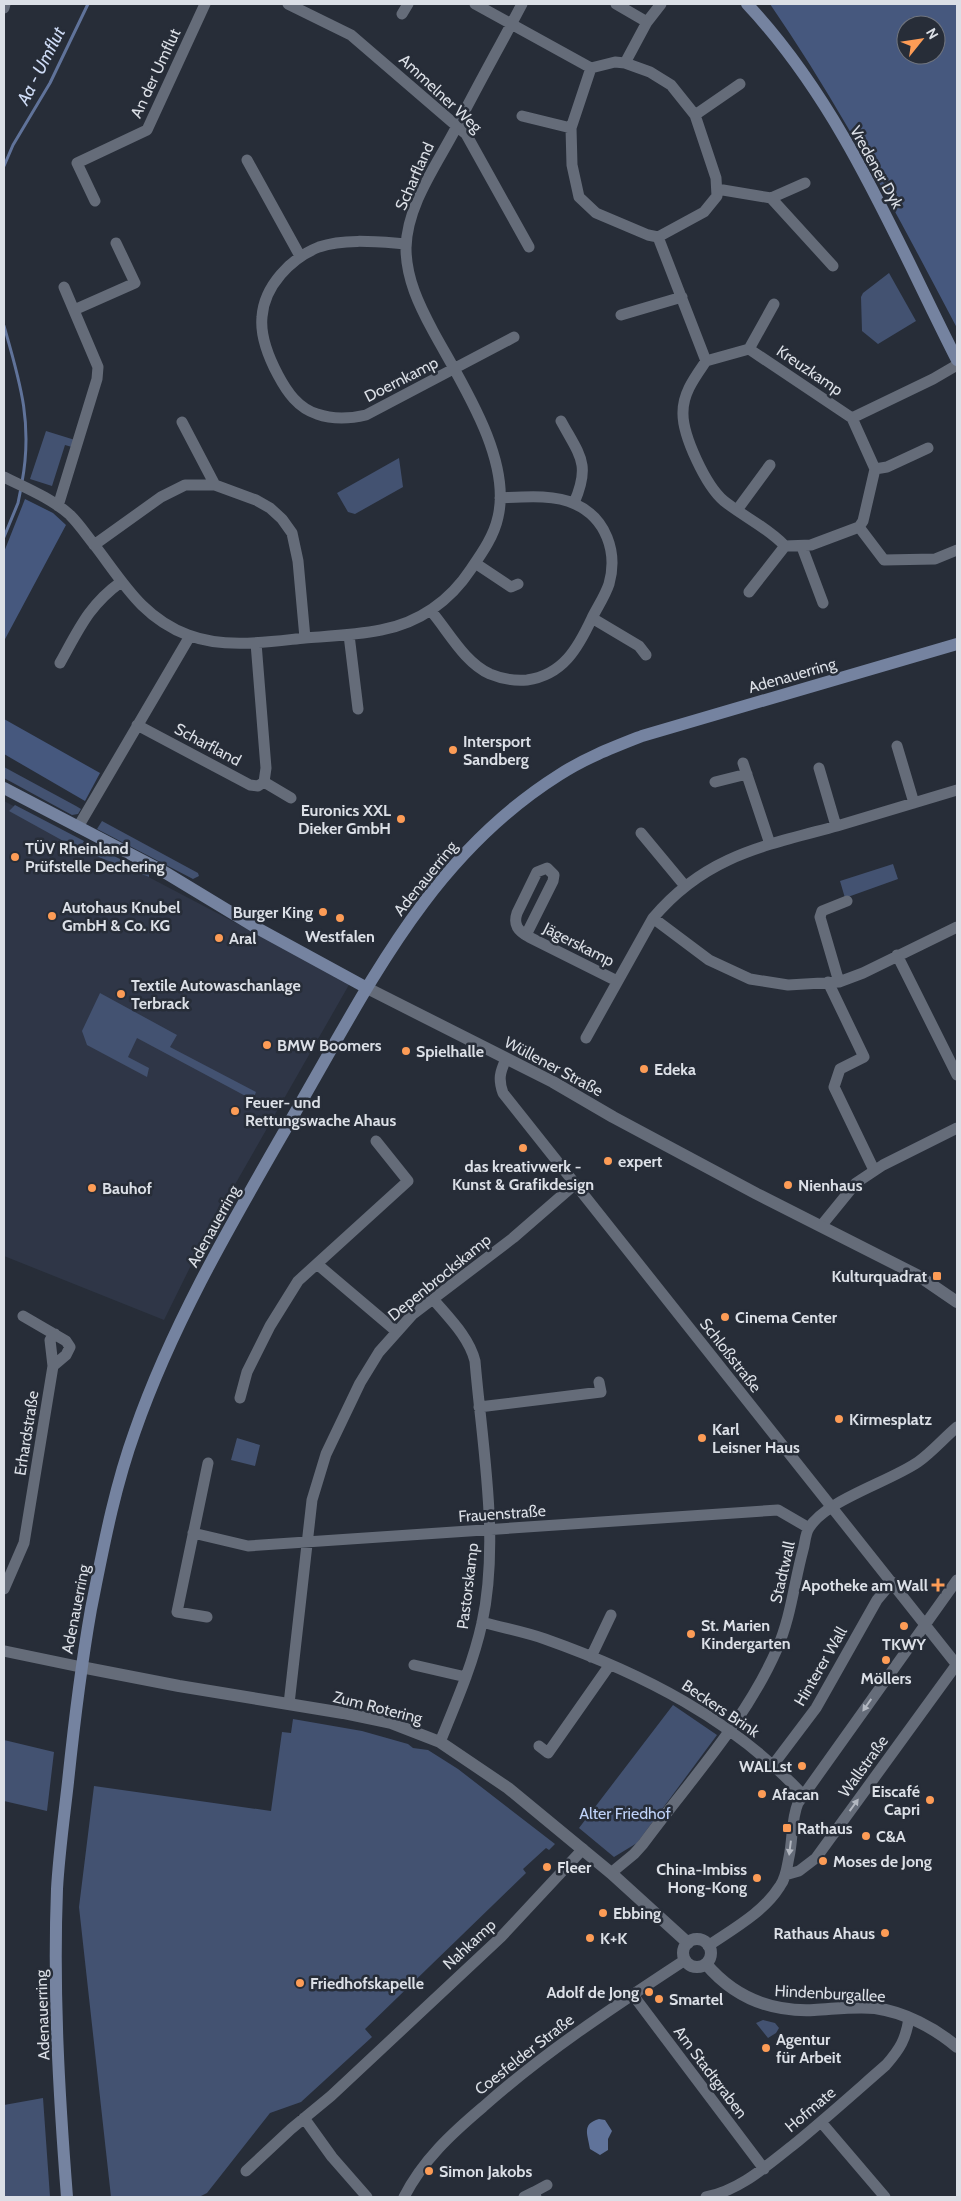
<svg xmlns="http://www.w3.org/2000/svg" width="961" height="2201" font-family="Cabin,sans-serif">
<rect width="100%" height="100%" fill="#272d38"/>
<!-- built -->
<path fill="#2f3647" d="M4 801 350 983 205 1237 164 1320 4 1256Z"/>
<!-- green -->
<path fill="#435271" d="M889 273 916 321 878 344 862 331 861 297 863 293Z
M46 431 75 440 72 447 65 445 52 486 30 479Z
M399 458 403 487 355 514 348 512 337 493Z
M4 767 76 806 81 809 78 814 72 815 4 778Z
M15 805 84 841 80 848H76L9 811Z
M102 821 198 873 199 876 193 879 97 829Z
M89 844 149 873V877L86 852 85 849Z
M893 864 898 879 845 898 840 881Z
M100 993 177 1035 170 1047 256 1092 253 1100 137 1038 128 1057 149 1068 147 1077 87 1045 82 1031Z
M237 1438 260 1445 255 1466 231 1460Z
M673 1705 717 1735 637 1843 614 1857 579 1828Z
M293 1719 362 1731 408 1744 413 1748 428 1750 458 1769 555 1844 549 1850 546 1848 523 1869 526 1873 365 2029 372 2037 301 2102 270 2113 207 2193 199 2197H111L79 1907 94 1786 271 1811 282 1732 291 1733Z
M4 1740 54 1752 47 1811 4 1801Z
M763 2020 775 2023 779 2028 776 2033 768 2038 756 2023Z
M43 2098 50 2197H4V2105Z"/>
<!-- forest -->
<path fill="#46587e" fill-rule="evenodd" d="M770 4H957V328C899 218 841 107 770 4ZM906 25H936V55H906Z
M25 499 53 513 66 525 4 641V552Z
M4 719 100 773 85 801 4 754Z"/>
<!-- water -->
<path fill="#60739a" d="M599 2119 605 2120 612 2131 608 2139V2150L600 2155 590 2149C588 2135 581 2124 599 2119Z"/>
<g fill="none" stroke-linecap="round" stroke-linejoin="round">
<!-- stream -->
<path stroke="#60739a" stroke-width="3" d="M4 166 13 145 50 83 88 4
M4 326C20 382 33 423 22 482
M4 537 18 503 21 488"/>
<!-- minor -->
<path stroke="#656c79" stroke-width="11" d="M288 4 351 35 466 134 529 247
M475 4 591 68 615 62 625 63 650 72 671 85 695 115 716 178 717 196 704 212 658 237
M616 4 647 22 625 63
M4 8 5 4
M402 14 408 4
M647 22 661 4
M591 68 571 128 572 165 579 197 596 213 648 235 658 237 706 361C696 376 683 392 683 412 682 435 706 486 724 501 744 517 767 527 785 546L749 592
M695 115 740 84
M522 116 571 128
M247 160 300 256
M717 189 771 198 805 183
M771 198 833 266
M95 201 77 163 147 130 205 4
M406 244C379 242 345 238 319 247 291 258 264 286 262 317 260 337 269 358 278 375 287 392 298 408 317 414 334 420 349 419 366 415L514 337
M74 310 135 283 116 243
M621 315 682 297
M749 349 774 304
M706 361 749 349 852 418
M561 421C580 456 591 464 574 503
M182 422 215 485
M875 469 887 467 928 448
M4 477C26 488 51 498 70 515 80 525 87 536 96 547 124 584 143 618 188 635 225 649 267 642 305 638 331 636 356 635 381 630 419 623 450 601 471 569 482 553 494 536 498 517 512 458 460 381 433 331 419 305 406 278 406 248 407 203 439 162 458 124 479 83 501 44 522 4
M58 506 97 379 98 367 64 287
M737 510 770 465
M859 527 884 560 935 559 957 550
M94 545 161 497 185 485H215L256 500 270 508 282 519 292 533 298 561 305 638
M785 546 811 545 859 527 863 521 875 469 852 418 933 379 957 365
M802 547 823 603
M475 563 511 587 518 584
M431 611C449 632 464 662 490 674 502 679 515 681 527 680 563 675 578 648 592 618 598 606 605 596 609 584 618 552 606 518 575 504 554 494 523 497 500 498
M592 618 639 646 646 655
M349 635 358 709
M60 663C79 629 89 605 121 582
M137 725 250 785 258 786 264 782 266 768 256 643
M897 746 914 803
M743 763 770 844
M819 768 836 826
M264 782 291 798
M715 782 747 774
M78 827 190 636
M641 833 685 886
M653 918 709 960 750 979 788 985 839 982 863 973 957 927
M526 935 553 881 554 875 547 868 537 872 517 913C513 925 518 931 529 937L617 981
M897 955 957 1075
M828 982 864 1057 840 1069 834 1087 874 1170
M839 982 820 917 822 911 847 901
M586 1038 653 918C705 856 763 846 837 826 877 814 917 802 957 790
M506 1059C500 1072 498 1079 503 1093L957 1665
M821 1226 856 1183 883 1165 957 1128
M317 1264 396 1331
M433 1299C449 1318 469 1337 475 1361 482 1445 500 1540 482 1623 473 1664 456 1703 440 1742
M53 1366 50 1340 55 1334
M240 1398 247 1372 270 1326 298 1281 408 1181 376 1141
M479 1407 601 1392 599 1382
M193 1533 248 1546 778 1510 809 1528
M4 1589 24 1543 53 1366 66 1355 70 1347 66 1341 23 1316
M207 1617 177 1612 208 1463
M482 1622C503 1628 525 1632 545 1639 641 1673 733 1719 803 1795
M4 1651 81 1667
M591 1657 611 1615
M414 1665 466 1677
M289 1704 312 1500 326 1454 360 1383 379 1352 412 1315 513 1238 574 1185
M539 1746 548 1753 609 1666
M773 1765 816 1708 877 1600 892 1582
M611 1873 634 1854 643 1844C690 1780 745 1722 777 1649 791 1617 794 1583 803 1550 805 1544 805 1534 809 1528 826 1500 889 1482 918 1462 932 1452 944 1438 957 1427
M785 1875 799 1871 816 1858 957 1664
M708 1946C733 1929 764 1912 780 1886 786 1878 787 1867 789 1857 793 1839 791 1820 798 1803L957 1580
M633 1995 764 2169
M304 2118 332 2157 367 2197
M821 2122 885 2197
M246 2171 291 2129 331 2096 501 1937 583 1849
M534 2192 547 2185
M404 2197C423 2160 451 2134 483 2107 546 2051 615 2006 685 1960
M524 2197 534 2192 536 2197
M706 2197C740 2190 765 2167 792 2146 824 2120 855 2092 886 2065 900 2049 906 2039 909 2018"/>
<!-- tertiary -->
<path stroke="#656c79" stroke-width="12" d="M367 988 553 1082 613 1117 757 1194 919 1276 957 1302
M81 1667 179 1686 343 1713 391 1723 440 1742 508 1788 611 1873 688 1943
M683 1953a14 14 0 1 1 28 0a14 14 0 1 1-28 0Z
M706 1964C734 1997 771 2012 814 2010 834 2009 855 2006 875 2008 904 2012 935 2028 957 2047"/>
<!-- secondary -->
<path stroke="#7583a0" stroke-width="12" d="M747 4C842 105 895 238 957 360
M4 788 161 870 257 928 367 988
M67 2197C59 2095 53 1992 57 1889 59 1853 64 1818 68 1782 74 1724 81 1666 91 1609 103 1549 114 1489 135 1431 178 1308 248 1196 312 1083 380 964 440 850 559 775 585 758 614 747 642 736L957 644"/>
</g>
<!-- one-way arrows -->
<defs><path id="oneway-solid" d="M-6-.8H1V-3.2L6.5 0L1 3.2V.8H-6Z" transform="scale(1.25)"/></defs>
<g fill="#b2b7c0">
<use href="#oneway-solid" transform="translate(867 1705) rotate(125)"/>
<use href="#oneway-solid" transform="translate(854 1805) rotate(-54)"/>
<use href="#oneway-solid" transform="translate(790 1848) rotate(97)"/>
</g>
<!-- markers -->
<g fill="#fd9c56" stroke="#272d38" stroke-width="2">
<circle cx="453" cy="750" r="5"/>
<circle cx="401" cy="819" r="5"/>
<circle cx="15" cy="857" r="5"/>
<circle cx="323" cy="912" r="5"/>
<circle cx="52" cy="916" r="5"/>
<circle cx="340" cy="918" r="5"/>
<circle cx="219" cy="938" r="5"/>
<circle cx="121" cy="994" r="5"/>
<circle cx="267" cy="1045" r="5"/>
<circle cx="406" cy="1051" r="5"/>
<circle cx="644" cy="1069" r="5"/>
<circle cx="235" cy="1111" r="5"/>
<circle cx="523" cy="1148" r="5"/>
<circle cx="608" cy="1161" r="5"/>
<circle cx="788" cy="1185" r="5"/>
<circle cx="92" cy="1188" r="5"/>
<rect x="932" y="1271" width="10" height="10" rx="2.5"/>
<circle cx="725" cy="1317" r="5"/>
<circle cx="839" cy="1419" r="5"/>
<circle cx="702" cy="1438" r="5"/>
<path d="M935.5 1577.5h5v5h5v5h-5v5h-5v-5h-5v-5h5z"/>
<circle cx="904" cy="1626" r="5"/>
<circle cx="691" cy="1634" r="5"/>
<circle cx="886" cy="1660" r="5"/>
<circle cx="802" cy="1766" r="5"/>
<circle cx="762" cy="1794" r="5"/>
<circle cx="930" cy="1800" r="5"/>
<rect x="782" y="1823" width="10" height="10" rx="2.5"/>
<circle cx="866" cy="1836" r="5"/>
<circle cx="823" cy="1861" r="5"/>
<circle cx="547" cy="1867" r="5"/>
<circle cx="757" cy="1878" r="5"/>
<circle cx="603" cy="1913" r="5"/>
<circle cx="885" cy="1933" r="5"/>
<circle cx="590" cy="1938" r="5"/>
<circle cx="300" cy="1983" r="5"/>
<circle cx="649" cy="1992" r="5"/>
<circle cx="659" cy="1999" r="5"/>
<circle cx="766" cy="2048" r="5"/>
<circle cx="429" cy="2171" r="5"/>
</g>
<g text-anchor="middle" stroke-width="5" stroke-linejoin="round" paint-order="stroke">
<!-- street labels -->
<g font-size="16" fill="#dbdfe6" stroke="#272d38">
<text transform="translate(155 73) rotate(-65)" y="6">An der Umflut</text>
<text transform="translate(441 93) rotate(43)" y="6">Ammelner Weg</text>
<text transform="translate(877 167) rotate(61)" y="6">Vredener Dyk</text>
<text transform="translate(414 176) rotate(-66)" y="6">Scharfland</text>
<text transform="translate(810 370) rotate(34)" y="6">Kreuzkamp</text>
<text transform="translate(401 379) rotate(-27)" y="6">Doernkamp</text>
<text transform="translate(792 675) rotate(-16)" y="6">Adenauerring</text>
<text transform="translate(208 744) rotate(28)" y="6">Scharfland</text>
<text transform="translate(425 878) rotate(-51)" y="6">Adenauerring</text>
<text transform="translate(579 944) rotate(27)" y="6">Jägerskamp</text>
<text transform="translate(554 1066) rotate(28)" y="6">Wüllener Straße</text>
<text transform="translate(213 1226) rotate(-61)" y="6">Adenauerring</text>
<text transform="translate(439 1277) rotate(-39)" y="6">Depenbrockskamp</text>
<text transform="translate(731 1355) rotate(52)" y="6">Schloßstraße</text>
<text transform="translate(26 1433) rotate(-81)" y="6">Erhardstraße</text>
<text transform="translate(502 1513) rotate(-4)" y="6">Frauenstraße</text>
<text transform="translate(782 1572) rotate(-77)" y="6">Stadtwall</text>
<text transform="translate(467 1586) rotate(-83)" y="6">Pastorskamp</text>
<text transform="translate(75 1609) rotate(-79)" y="6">Adenauerring</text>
<text transform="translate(820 1666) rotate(-60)" y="6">Hinterer Wall</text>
<text transform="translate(378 1707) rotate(14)" y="6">Zum Rotering</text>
<text transform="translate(721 1708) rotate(34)" y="6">Beckers Brink</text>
<text transform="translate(863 1766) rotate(-54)" y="6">Wallstraße</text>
<text transform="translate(469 1944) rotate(-43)" y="6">Nahkamp</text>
<text transform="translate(830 1993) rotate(3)" y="6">Hindenburgallee</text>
<text transform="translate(42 2015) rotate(-92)" y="6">Adenauerring</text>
<text transform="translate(524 2054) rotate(-38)" y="6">Coesfelder Straße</text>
<text transform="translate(711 2072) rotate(53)" y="6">Am Stadtgraben</text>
<text transform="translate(810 2109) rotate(-40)" y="6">Hofmate</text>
</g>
<!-- poi labels -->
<g font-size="16" font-weight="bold" fill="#dbdfe6" stroke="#272d38" text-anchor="start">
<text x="463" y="747">Intersport<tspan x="463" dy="18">Sandberg</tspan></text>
<text x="391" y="816" text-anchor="end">Euronics XXL<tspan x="391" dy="18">Dieker GmbH</tspan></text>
<text x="25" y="854">TÜV Rheinland<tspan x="25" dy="18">Prüfstelle Dechering</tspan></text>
<text x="62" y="913">Autohaus Knubel<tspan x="62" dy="18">GmbH &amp; Co. KG</tspan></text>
<text x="313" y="918" text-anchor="end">Burger King</text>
<text x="340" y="942" text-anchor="middle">Westfalen</text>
<text x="229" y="944">Aral</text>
<text x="131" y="991">Textile Autowaschanlage<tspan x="131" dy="18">Terbrack</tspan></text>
<text x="277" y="1051">BMW Boomers</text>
<text x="416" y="1057">Spielhalle</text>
<text x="654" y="1075">Edeka</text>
<text x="245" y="1108">Feuer- und<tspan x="245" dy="18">Rettungswache Ahaus</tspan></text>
<text x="618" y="1167">expert</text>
<text x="523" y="1172" text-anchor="middle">das kreativwerk -<tspan x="523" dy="18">Kunst &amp; Grafikdesign</tspan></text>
<text x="798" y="1191">Nienhaus</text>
<text x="102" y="1194">Bauhof</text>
<text x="927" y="1282" text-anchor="end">Kulturquadrat</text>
<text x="735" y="1323">Cinema Center</text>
<text x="849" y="1425">Kirmesplatz</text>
<text x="712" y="1435">Karl<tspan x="712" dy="18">Leisner Haus</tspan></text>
<text x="928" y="1591" text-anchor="end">Apotheke am Wall</text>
<text x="701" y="1631">St. Marien<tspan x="701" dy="18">Kindergarten</tspan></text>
<text x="904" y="1650" text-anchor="middle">TKWY</text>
<text x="886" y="1684" text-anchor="middle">Möllers</text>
<text x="792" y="1772" text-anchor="end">WALLst</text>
<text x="920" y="1797" text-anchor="end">Eiscafé<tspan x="920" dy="18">Capri</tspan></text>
<text x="772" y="1800">Afacan</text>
<text x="797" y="1834">Rathaus</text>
<text x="876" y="1842">C&amp;A</text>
<text x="833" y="1867">Moses de Jong</text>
<text x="557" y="1873">Fleer</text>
<text x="747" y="1875" text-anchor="end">China-Imbiss<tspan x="747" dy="18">Hong-Kong</tspan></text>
<text x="613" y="1919">Ebbing</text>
<text x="875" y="1939" text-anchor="end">Rathaus Ahaus</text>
<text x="600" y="1944">K+K</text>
<text x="310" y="1989">Friedhofskapelle</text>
<text x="639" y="1998" text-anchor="end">Adolf de Jong</text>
<text x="669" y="2005">Smartel</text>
<text x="776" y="2045">Agentur<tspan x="776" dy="18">für Arbeit</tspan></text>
<text x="439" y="2177">Simon Jakobs</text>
</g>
<!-- park labels -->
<g font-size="16" fill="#bfd2f8" stroke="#272d38">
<text x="625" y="1819">Alter Friedhof</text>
</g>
<!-- water labels -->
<g font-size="18" font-style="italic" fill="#cedbf5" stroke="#272d38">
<text transform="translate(41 66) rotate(-63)" y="6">Aa - Umflut</text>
</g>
</g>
<!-- border -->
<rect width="961" height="2201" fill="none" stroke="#dbdfe6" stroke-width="10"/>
<!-- north arrow -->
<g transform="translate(921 40) rotate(60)"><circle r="24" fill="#272d38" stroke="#6f747e"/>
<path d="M0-4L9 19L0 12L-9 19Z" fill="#fd9c56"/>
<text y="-8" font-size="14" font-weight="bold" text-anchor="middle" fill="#dbdfe6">N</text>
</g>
</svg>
